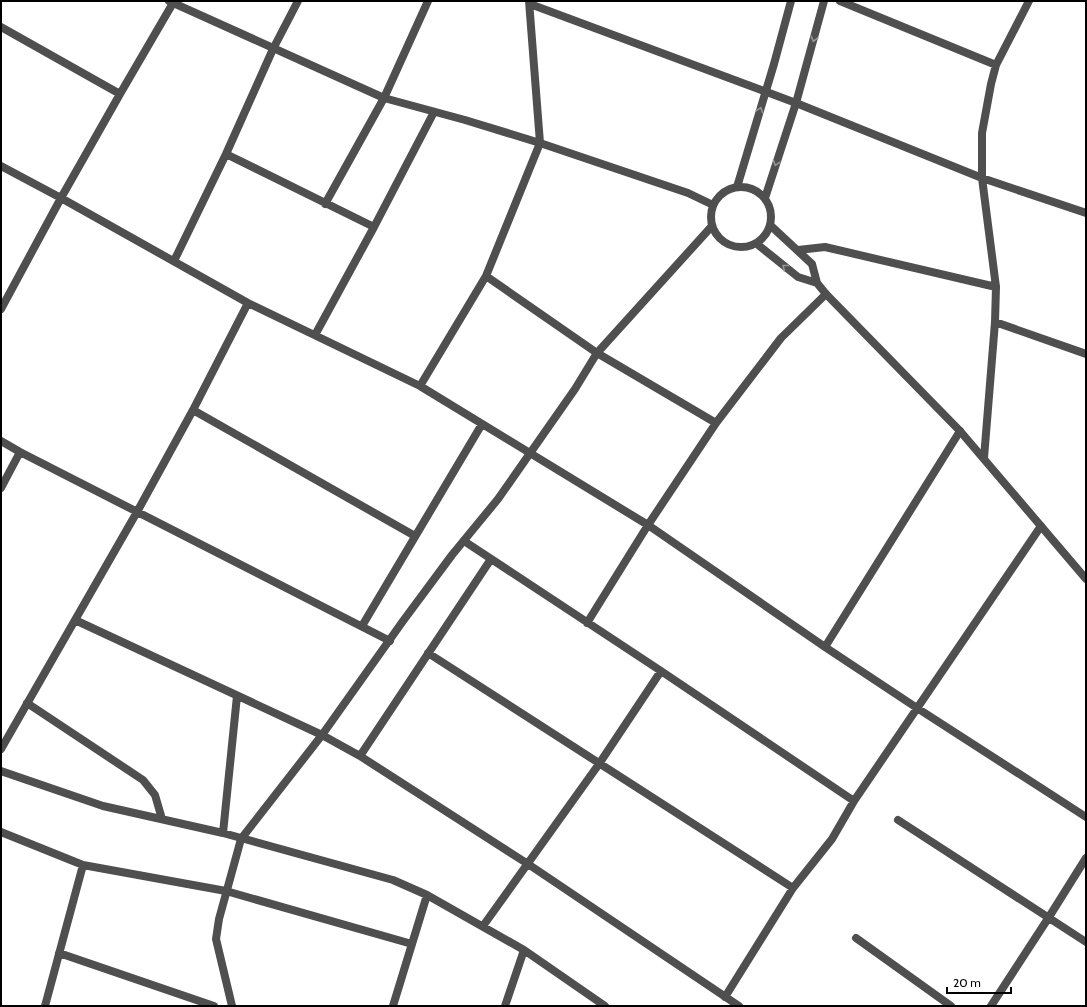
<svg xmlns="http://www.w3.org/2000/svg" width="1087" height="1007" font-family="Cabin,sans-serif">
<rect width="100%" height="100%" fill="#fff"/>
<g fill="none" stroke-linecap="round" stroke-linejoin="round">
<!-- minor -->
<path stroke="#4f4f4f" stroke-width="8" d="M840 1 996 65
M530 4 796 103 982 178 1086 213
M1 27 120 94 61 198 1 166
M120 94 173 3
M226 154 374 227 315 335
M325 204 384 98 428 1
M374 227 434 112
M798 250 825 247 996 287
M174 261 226 154 273 49 298 1
M486 276 597 353 716 423 648 525 587 623
M1 309 61 198 248 303 420 386 648 525 825 647 917 708 1086 817
M995 322 1086 354
M420 386 486 276 540 143 529 1
M193 410 415 536
M716 423 781 338 826 294
M1 441 20 452 390 641
M984 458 995 322 996 287 982 178V133L991 84 996 65 1029 1
M1 488 20 452
M464 541 661 671 854 801
M75 620 322 735 360 756 528 864 739 1006
M362 626 482 424
M825 647 960 431
M428 653 793 888
M27 703 143 780 155 795 162 819
M1 749 137 512 193 410 248 303
M360 756 491 559
M1 771 103 806 223 833 393 880 427 895 524 950 505 1006
M898 820 1086 942
M1 832 83 865 226 891 412 944
M223 833 237 696
M483 926 599 764 661 671
M856 938 951 1006
M524 950 605 1006
M59 953 214 1006
M725 997 793 888 832 839 854 801 1041 526
M45 1006 83 865
M393 1006 427 895
M991 1006 1049 917 1086 858"/>
<!-- tertiary -->
<path stroke="#4f4f4f" stroke-width="8" d="M169 1 384 98 465 120 540 143 688 193 713 205
M737 187 774 64 791 1
M711 217a30 30 0 1 1 60 0a30 30 0 1 1-60 0Z
M765 198 796 103 824 1
M770 225 812 264 817 283 826 294 960 431 1086 579
M757 244 798 277 817 283
M232 1006 216 939 219 919 241 839 322 735 403 621 452 555 498 499 575 389 597 353 712 226"/>
</g>
<!-- one-way arrows -->
<defs><path id="oneway-chevron" d="M-2-3.5L2.5 0L-2 3.5" fill="none" stroke-width="1.6" stroke-linecap="round" stroke-linejoin="round"/></defs>
<g stroke="#959595">
<use href="#oneway-chevron" transform="translate(814 39) rotate(105)"/>
<use href="#oneway-chevron" transform="translate(760 110) rotate(-73)"/>
<use href="#oneway-chevron" transform="translate(776 163) rotate(109)"/>
<use href="#oneway-chevron" transform="translate(785 267) rotate(-142)"/>
</g>
<!-- border -->
<rect width="1087" height="1007" fill="none" stroke="#000000" stroke-width="4"/>
<!-- scale -->
<path d="M947 987v6h64v-6" fill="none" stroke="#000000" stroke-width="2"/>
<text x="953" y="987" font-size="12" fill="#000000" stroke="#ffffff" stroke-width="3" paint-order="stroke">20 m</text>
</svg>
